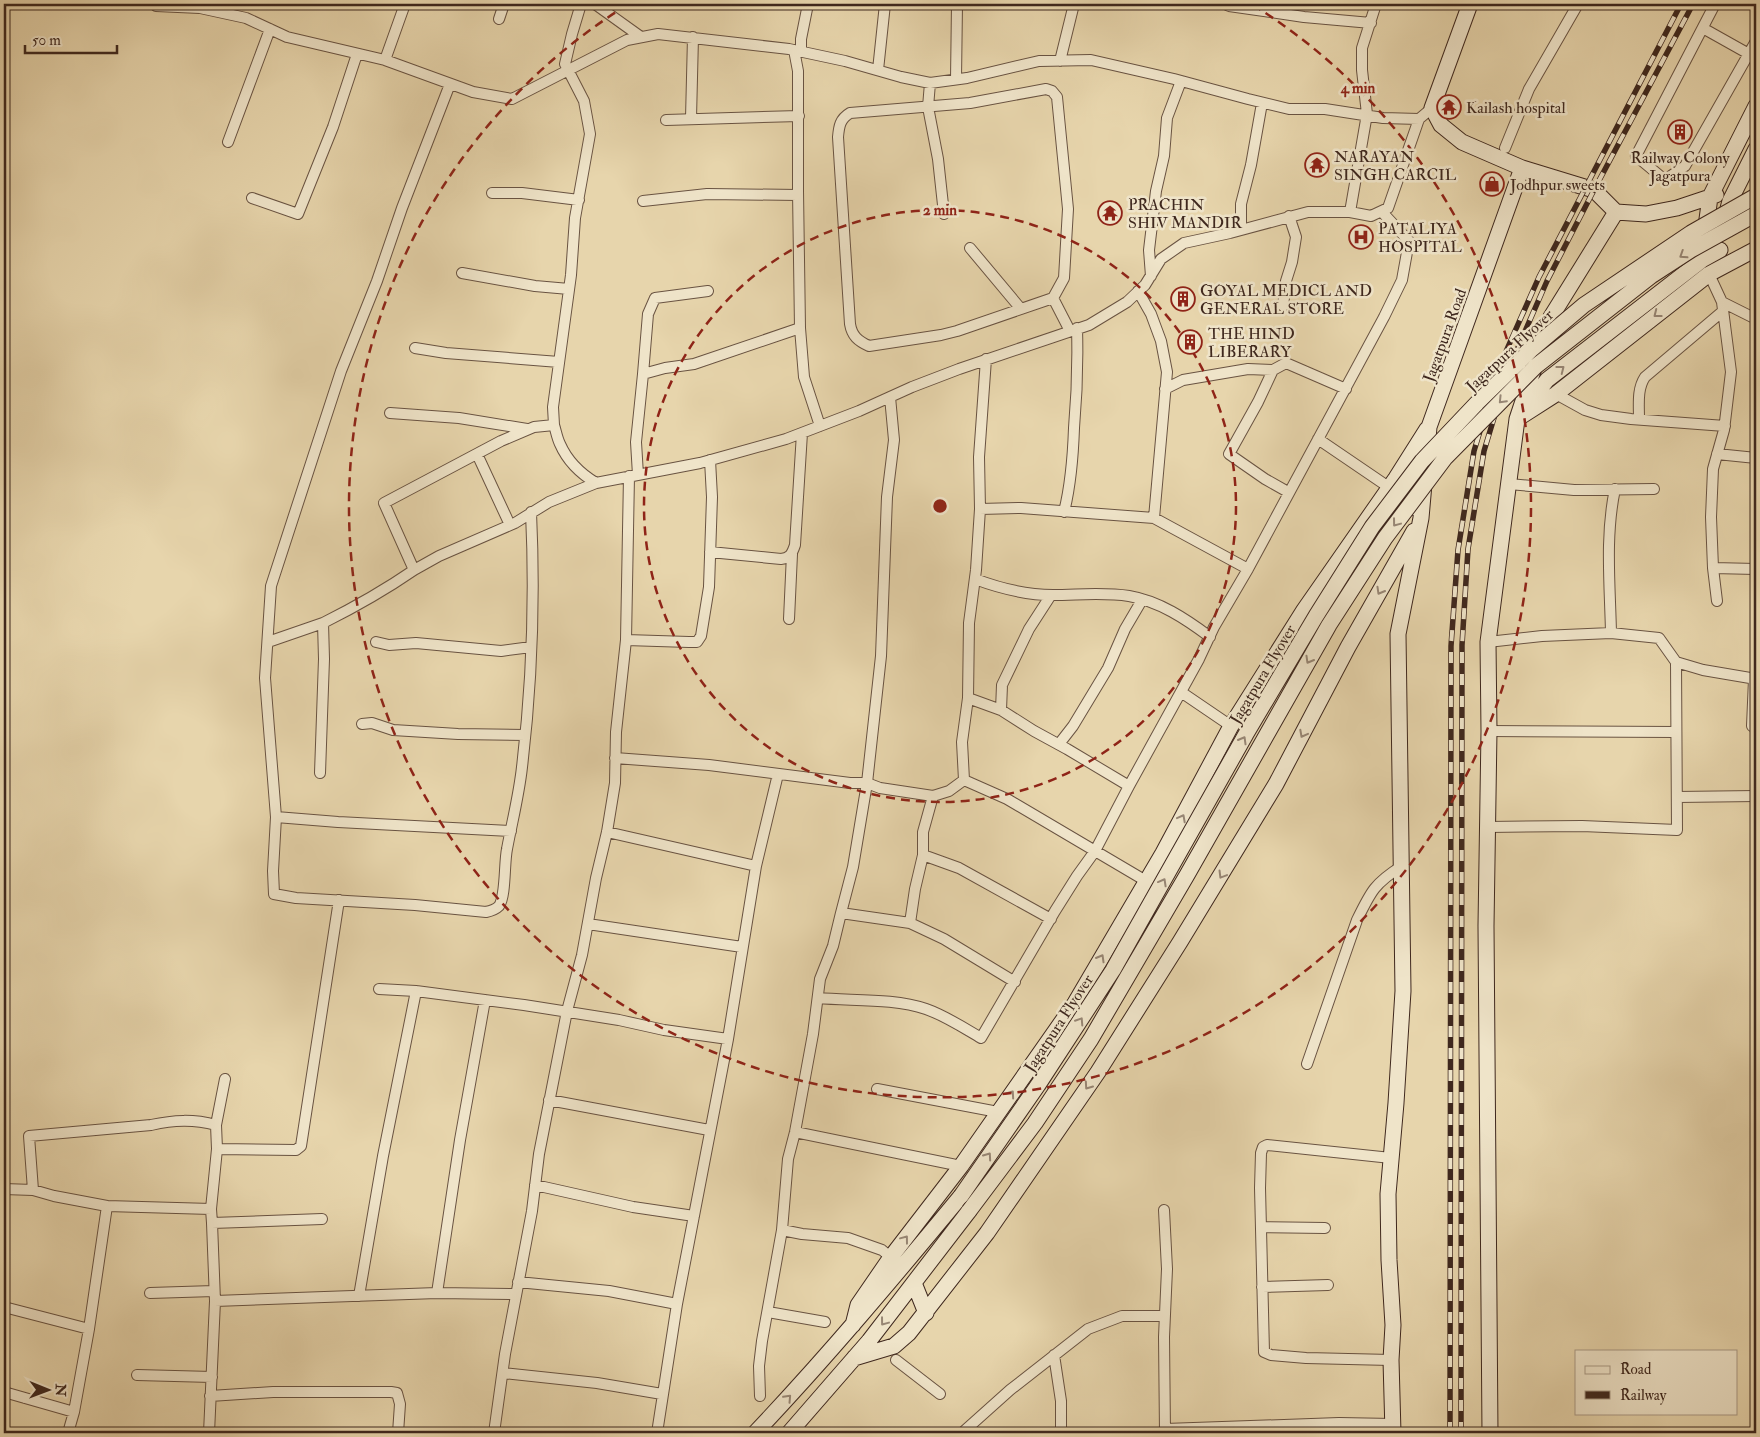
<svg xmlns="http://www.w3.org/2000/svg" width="1760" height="1437" font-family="'IM FELL Double Pica',serif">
<rect width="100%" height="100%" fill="#e7d5ac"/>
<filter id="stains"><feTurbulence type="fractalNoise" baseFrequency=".004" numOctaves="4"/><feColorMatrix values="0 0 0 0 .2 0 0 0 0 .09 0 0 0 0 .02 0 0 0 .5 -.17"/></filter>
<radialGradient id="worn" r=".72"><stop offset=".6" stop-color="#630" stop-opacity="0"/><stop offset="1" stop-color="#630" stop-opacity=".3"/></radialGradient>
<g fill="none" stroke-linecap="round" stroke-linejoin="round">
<!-- street casing -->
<g stroke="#695342" stroke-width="12">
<path id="street" d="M154 4 156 6 200 8
M200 4V8L246 18 287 37 385 60 473 92 512 99 627 40 658 34 789 49 845 61 901 77 930 83 967 78 1039 61 1091 60 1174 79 1248 99 1289 109H1325L1383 118 1419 119 1432 108
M595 4 641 37
M1225 4 1229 6 1304 17 1371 23
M1715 4 1636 156 1665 180 1685 166 1756 41
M499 19 504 4
M1708 31 1749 54
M794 50 798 71V191L800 328 804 377 820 426
M801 52V39L808 4
M385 60 405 4
M1060 61 1074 4
M878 70 885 4
M956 79 957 4
M930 83 928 107 938 159 944 214
M450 84 402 208 377 281 341 371 271 586 265 678 276 817 273 871 274 894 296 898 415 905 486 912C491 911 495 910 499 906 506 896 504 863 507 849 512 822 519 795 522 767 532 683 535 597 531 512
M691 118 693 37
M666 120 799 116
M228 142 270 29
M1505 148 1529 89 1578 4
M492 193H522L579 200
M252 198 298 214 333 127 357 54
M643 201 707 194 798 195
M1350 212 1367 114 1362 70V48L1376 4
M1241 230V204L1251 165 1262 103
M970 248 1021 309
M462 273 535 286 569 289
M1709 274 1722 302 1731 372 1724 430 1713 469 1711 517 1713 568 1717 601
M1151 276 1149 250 1156 191 1164 156 1167 118 1181 81
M1138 291 1151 314 1161 341 1167 372 1154 518 1248 569
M1053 298 957 331 941 335 869 346C858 341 852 336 850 324L838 137C839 126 840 119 850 113L970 103 1046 89 1052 91 1057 97 1068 209 1064 278 1053 298 1070 331
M1722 302 1756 319
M1283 306 1286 281 1292 262 1296 237 1289 216
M415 348 446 353 559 362
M643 374 648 314 655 298 708 291
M1165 389 1183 380 1248 369 1273 370
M1556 394 1585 410 1601 415 1631 419 1725 426
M390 413 459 418 527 429
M1639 419C1639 404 1637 389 1645 377L1723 311
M554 425C556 431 557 438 560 444 567 460 581 474 596 483
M1318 439 1390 488 1413 510
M477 454 510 525
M1717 454 1756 458
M638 475 636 442 643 374 665 368 694 364 800 328
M1509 484 1574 490 1654 489
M1288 492 1265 479 1229 454 1258 402 1273 370 1286 363 1346 389
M980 509 1021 508 1154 518
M1064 512C1071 484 1073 457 1074 428 1077 394 1078 362 1077 328
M710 552 781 559C790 558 792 554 795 545L802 433
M1713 568 1756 569
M414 570 439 556 515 523 549 502 596 483 700 463 786 439 859 411 912 387 959 369 1089 325 1127 302 1145 285 1161 259 1184 243 1230 233 1308 212H1350L1371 216 1388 208 1419 119
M975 579C999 588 1027 595 1053 595 1078 595 1103 592 1129 596 1159 601 1186 619 1210 637
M789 619 792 554
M1611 633C1610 585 1605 536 1615 489
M626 640 689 642H697L701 636 709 587 712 497 710 460
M268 642 323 623
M376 642 389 645 416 643 501 651 531 647
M1488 642 1542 636 1611 633 1659 638 1676 662
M1181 692 1231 726
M968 698 1001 710 1034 731 1067 749 1129 786
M1001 710 1002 685 1029 629 1051 595
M362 724 372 723 393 730 458 734 525 735
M1752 726 1754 679
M1489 731 1676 732
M1059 744 1073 726 1108 668 1125 629 1142 600
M615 758 709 765 850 783H867L880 788 933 796
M320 773 324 659 323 623C355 607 385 590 414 570L384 503 501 441 534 427 554 425 553 407 571 275 575 218 590 134 584 101 565 64 572 34 581 4
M964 780 1007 799 1146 881
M1677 797 1756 796
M276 817 338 822 511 831
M1488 827 1582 826 1677 830 1676 662 1703 670 1756 679
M607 832 756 866
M923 855 959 868 1051 919
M841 913 853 867 867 783 881 656 887 497 894 440 890 397
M910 923 944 939 1015 982
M588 924 742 947
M379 989 416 991 524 1005 619 1020 664 1030 728 1039
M818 998C852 1001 894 998 926 1009 946 1016 964 1028 981 1038L1055 911 1077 876 1095 851 1129 786 1199 659 1214 627 1248 569 1384 317 1402 280 1409 241 1382 212
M1307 1064 1357 920C1371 891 1375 883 1402 866
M877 1089 998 1112
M549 1100 709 1130
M795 1132 961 1166
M217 1149 216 1125 225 1079
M535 1185 633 1207 694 1216
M4 1189 33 1190 54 1196 107 1206
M33 1190 29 1136 151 1125C174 1120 193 1119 216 1125
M211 1209 217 1149 296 1150 301 1146 339 900
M1164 1210 1167 1269 1164 1337 1165 1433
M212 1223 215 1301
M1261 1227 1325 1228
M782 1230 802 1234 848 1238 882 1250 894 1260
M518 1282 609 1291 677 1304
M1262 1287 1328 1285
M150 1293 214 1291
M437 1293 460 1140 485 1000
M359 1296 383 1156 416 991
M4 1307 89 1329
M768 1312 825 1322
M1054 1355 1061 1401V1433
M896 1360 940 1394
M1391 1360 1306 1358 1271 1355 1264 1352 1260 1188 1261 1153 1263 1147 1267 1145 1391 1158
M503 1373 597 1383 662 1394
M137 1375 212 1377
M4 1392 74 1412
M210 1396 273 1392H391L397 1393 400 1404 398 1433
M760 1396 759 1366 762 1341 782 1230 788 1159 795 1132 813 1034 820 979 833 946 841 913 910 923 915 889 923 855V832L933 796 949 791 964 780 962 742 968 698 969 623 976 570 980 509 979 457 986 359
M1165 1429 1339 1423 1393 1424
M68 1433 74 1412 89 1329 107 1206 211 1209 212 1223 322 1219
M209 1433 215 1301 437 1293 516 1294
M494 1433 505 1354 532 1211 539 1154 567 1011 582 955 596 878 607 832 615 783 616 732 626 640 629 476
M657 1433 677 1304 728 1039 756 866 778 774
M962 1433 1010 1390 1088 1329 1122 1316H1165"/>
</g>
<!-- secondary casing -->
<g stroke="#3f281e" stroke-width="17">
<path id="secondary" d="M1522 168 1594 190 1616 212
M1616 212 1646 214 1677 208 1716 195
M1725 220 1730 201 1756 149
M1705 234 1710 197 1756 106
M1524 410 1547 380 1702 260 1720 250
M1517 419 1556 394 1709 274 1756 249
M914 1283 926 1313
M853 1325 858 1305 891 1257 961 1166 1075 1003 1163 853 1231 726 1304 610 1396 478 1427 429
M854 1358 894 1346 909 1333 987 1233 1098 1072 1180 942 1276 784 1348 647 1414 531
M755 1433C827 1357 894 1277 961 1196
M789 1433 869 1341 969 1211
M1393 1433 1391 1360 1393 1325 1389 1260 1388 1194 1396 1103 1403 991 1398 634 1421 518 1429 427 1522 168 1462 142 1441 125 1432 108 1470 4
M1490 1433 1486 926 1489 731 1488 642 1517 419 1551 317 1616 212"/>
</g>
<!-- street -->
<use href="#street" stroke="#efe4c9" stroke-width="10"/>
<!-- secondary -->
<use href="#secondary" stroke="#efe4c9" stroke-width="15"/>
<!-- rail casing -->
<g stroke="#3f281e" stroke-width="5.5">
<path id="rail" d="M1450 1433 1451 646 1458 550 1474 451 1500 365 1539 277 1681 4
M1461 1433 1462 645 1468 549 1484 451 1509 368 1547 281 1594 190 1693 4"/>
</g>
<!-- rail -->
<use href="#rail" stroke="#efe4c9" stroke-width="4" stroke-dasharray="11" stroke-linecap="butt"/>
<!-- secondary-bridge casing -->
<g stroke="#3f281e" stroke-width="17" stroke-linecap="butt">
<path id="secondary-bridge" d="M961 1196 1038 1085 1113 970 1246 734 1316 616 1372 527 1422 461 1477 403 1532 349 1584 305 1691 233 1756 196
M969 1211 1035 1123 1091 1039 1187 875 1329 625 1385 538 1445 458 1536 366 1651 276 1691 250 1756 214"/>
</g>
<!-- secondary-bridge -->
<use href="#secondary-bridge" stroke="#efe4c9" stroke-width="15"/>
</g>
<!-- one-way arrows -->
<defs><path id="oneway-chevron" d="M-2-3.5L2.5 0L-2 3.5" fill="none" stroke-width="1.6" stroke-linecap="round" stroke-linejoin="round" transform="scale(1.25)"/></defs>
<g stroke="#978674">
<use href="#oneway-chevron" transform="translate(1683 255) rotate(147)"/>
<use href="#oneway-chevron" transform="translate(1657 314) rotate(142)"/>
<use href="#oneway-chevron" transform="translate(1561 369) rotate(-38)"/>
<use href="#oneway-chevron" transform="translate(1502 400) rotate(134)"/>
<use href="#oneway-chevron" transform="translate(1396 523) rotate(127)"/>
<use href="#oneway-chevron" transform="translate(1380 591) rotate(120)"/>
<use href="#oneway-chevron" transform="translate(1309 660) rotate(120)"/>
<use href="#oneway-chevron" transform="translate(1303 734) rotate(118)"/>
<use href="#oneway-chevron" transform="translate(1243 740) rotate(-60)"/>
<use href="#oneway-chevron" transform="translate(1182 818) rotate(-62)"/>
<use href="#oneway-chevron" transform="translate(1222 875) rotate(121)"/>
<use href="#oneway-chevron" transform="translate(1163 882) rotate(-61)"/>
<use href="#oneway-chevron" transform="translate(1101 958) rotate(-60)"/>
<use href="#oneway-chevron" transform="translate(1080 1021) rotate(-57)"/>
<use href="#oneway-chevron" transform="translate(1088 1086) rotate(125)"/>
<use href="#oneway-chevron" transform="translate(1011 1094) rotate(-55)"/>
<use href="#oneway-chevron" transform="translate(988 1156) rotate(-55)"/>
<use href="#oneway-chevron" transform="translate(905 1239) rotate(-53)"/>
<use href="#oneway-chevron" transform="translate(884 1322) rotate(127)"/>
<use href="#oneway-chevron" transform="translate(788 1398) rotate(-47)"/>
</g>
<!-- distance rings -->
<g fill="none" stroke="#8f2418" stroke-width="2.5" stroke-dasharray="9 6">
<circle cx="940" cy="506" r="296"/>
<path d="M1253 5A591 591 0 1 1 627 5"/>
</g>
<!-- icons -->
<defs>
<g id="temple-ring" transform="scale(1.25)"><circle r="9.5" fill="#efe4c9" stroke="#8f2418" stroke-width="1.5"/><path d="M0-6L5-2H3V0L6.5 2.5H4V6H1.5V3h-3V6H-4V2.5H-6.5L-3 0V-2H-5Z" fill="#8f2418"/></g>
<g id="building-ring" transform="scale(1.25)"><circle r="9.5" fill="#efe4c9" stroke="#8f2418" stroke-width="1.5"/><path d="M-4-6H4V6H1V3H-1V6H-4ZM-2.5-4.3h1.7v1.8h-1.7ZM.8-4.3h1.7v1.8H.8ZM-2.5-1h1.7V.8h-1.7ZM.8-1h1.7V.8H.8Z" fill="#8f2418"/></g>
<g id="shop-ring" transform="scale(1.25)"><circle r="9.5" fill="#efe4c9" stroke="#8f2418" stroke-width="1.5"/><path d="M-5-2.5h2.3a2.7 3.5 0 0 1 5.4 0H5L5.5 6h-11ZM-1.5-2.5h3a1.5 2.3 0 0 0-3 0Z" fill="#8f2418"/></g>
<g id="hospital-ring" transform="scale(1.25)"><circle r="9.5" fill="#efe4c9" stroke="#8f2418" stroke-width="1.5"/><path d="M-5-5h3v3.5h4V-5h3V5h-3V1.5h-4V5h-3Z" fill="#8f2418"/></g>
</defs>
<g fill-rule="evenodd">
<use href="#temple-ring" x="1449" y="107"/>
<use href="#building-ring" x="1680" y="132"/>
<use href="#temple-ring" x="1317" y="165"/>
<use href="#shop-ring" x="1492" y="184"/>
<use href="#temple-ring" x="1110" y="213"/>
<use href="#hospital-ring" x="1361" y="237"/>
<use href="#building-ring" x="1183" y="299"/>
<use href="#building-ring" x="1190" y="342"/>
</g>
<g text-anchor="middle" stroke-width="5" stroke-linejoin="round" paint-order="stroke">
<!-- poi labels -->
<g font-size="16" fill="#3f281e" stroke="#efe4c9" text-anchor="start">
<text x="1466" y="113">Kailash hospital</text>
<text x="1334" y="162">NARAYAN<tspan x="1334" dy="18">SINGH CARCIL</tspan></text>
<text x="1680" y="163" text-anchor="middle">Railway Colony<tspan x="1680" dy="18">Jagatpura</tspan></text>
<text x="1510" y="190">Jodhpur sweets</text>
<text x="1128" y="210">PRACHIN<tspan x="1128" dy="18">SHIV MANDIR</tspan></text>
<text x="1378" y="234">PATALIYA<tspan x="1378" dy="18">HOSPITAL</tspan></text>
<text x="1200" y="296">GOYAL MEDICL AND<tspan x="1200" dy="18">GENERAL STORE</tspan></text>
<text x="1208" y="339">THE HIND<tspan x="1208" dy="18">LIBERARY</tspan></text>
</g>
<!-- street labels -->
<g font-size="16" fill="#3f281e" stroke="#efe4c9">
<text transform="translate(1444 335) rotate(-70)" y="6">Jagatpura Road</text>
<text transform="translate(1509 350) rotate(-43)" y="6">Jagatpura Flyover</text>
<text transform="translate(1262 674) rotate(-59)" y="6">Jagatpura Flyover</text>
<text transform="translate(1058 1023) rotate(-57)" y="6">Jagatpura Flyover</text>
</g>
</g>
<circle cx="940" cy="506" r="8" fill="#8f2418" stroke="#efe4c9" stroke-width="2.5"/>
<g font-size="15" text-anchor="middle" font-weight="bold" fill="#8f2418" stroke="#efe4c9" stroke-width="5" stroke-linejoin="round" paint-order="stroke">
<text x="1358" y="93">4 min</text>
<text x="940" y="215">2 min</text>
</g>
<!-- margin -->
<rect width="1760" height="1437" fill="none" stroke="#e7d5ac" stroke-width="20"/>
<rect x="5" y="5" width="1750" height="1427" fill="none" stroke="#3f281e" stroke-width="2.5"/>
<rect x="10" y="10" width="1740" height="1417" fill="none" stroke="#3f281e"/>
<!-- legend -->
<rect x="1575" y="1350" width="162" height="65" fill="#efe4c9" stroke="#a99985"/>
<rect x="1585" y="1366" width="25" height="8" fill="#efe4c9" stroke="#a99985"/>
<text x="1620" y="1374" font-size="15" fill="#3f281e">Road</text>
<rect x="1585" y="1391" width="25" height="8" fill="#3f281e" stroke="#a99985"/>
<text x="1620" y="1400" font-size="15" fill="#3f281e">Railway</text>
<!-- north arrow -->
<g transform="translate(48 1390) rotate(91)" stroke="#efe4c9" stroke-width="4" paint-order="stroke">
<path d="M0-4L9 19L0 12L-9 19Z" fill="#3f281e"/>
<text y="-8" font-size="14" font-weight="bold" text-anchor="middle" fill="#3f281e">N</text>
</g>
<!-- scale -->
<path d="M25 45v8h92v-8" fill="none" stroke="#3f281e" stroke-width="2.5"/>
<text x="32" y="45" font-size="15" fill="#3f281e" stroke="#efe4c9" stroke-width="4" paint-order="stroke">50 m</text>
<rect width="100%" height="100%" filter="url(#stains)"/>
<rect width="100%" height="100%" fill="url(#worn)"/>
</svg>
